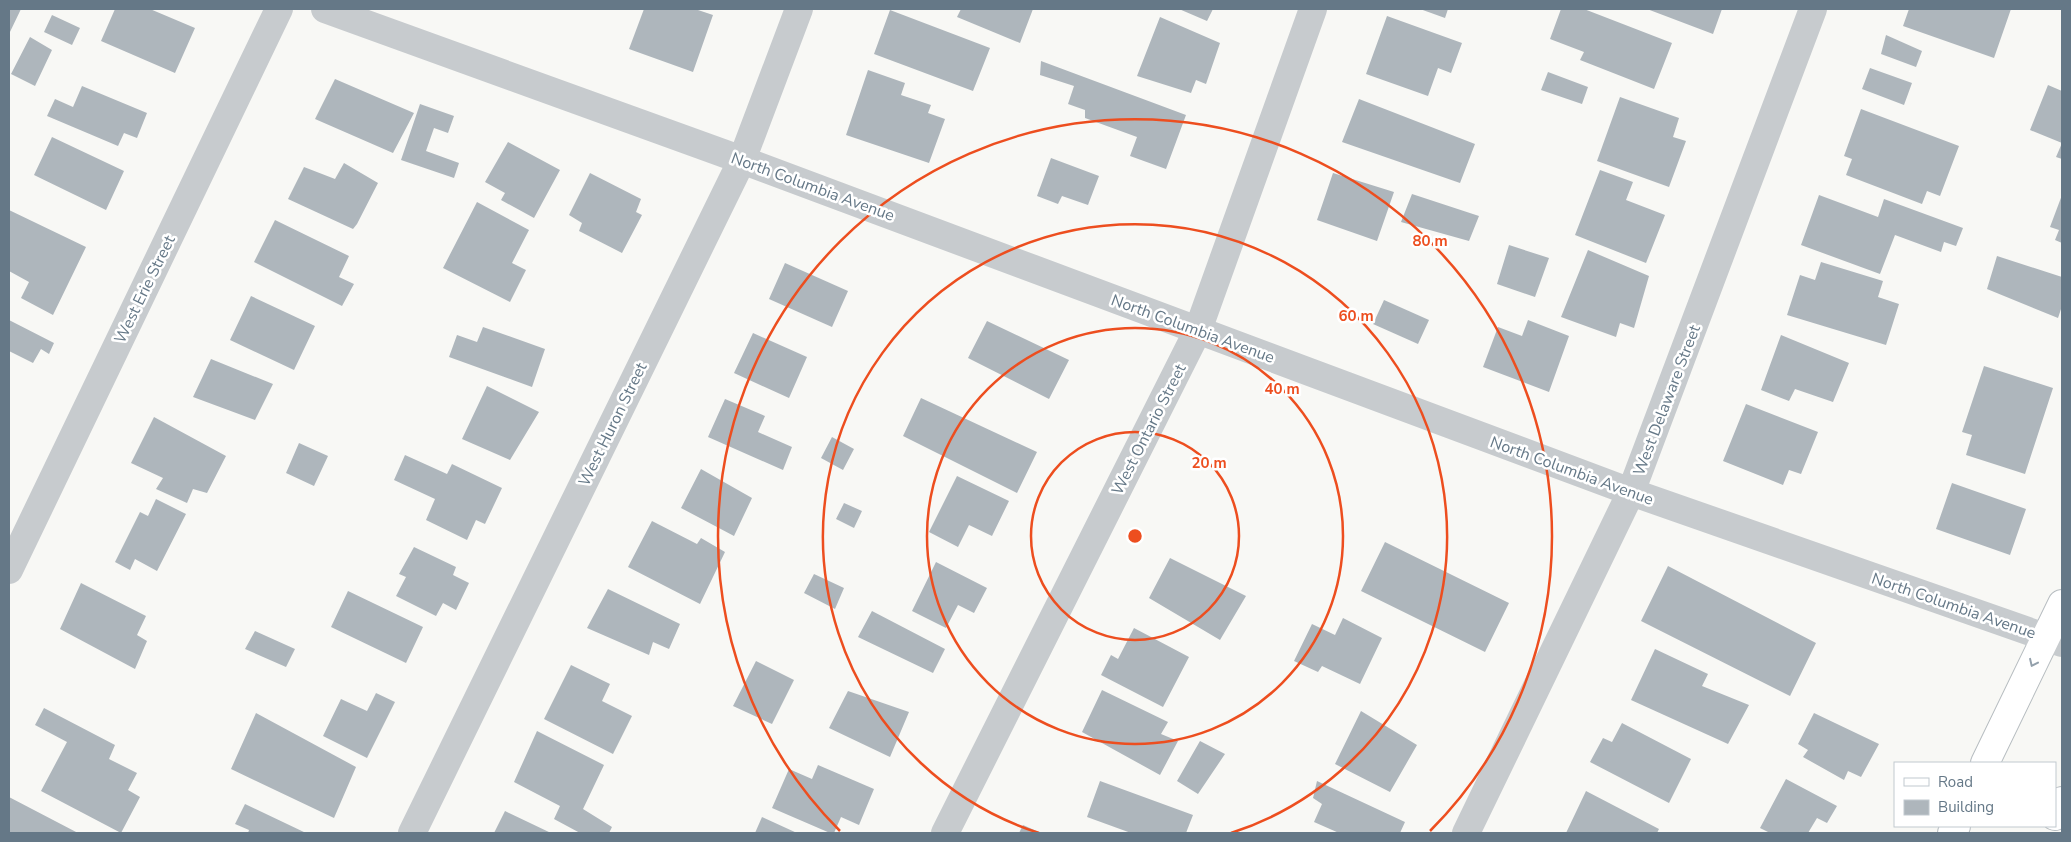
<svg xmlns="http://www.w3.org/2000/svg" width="2071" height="842" font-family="'Nunito Sans',sans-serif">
<rect width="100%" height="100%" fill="#f8f8f5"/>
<!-- building -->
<path fill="#aeb6bc" d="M9 9H21L9 34Z
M115 9H150L195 28 175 73 101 41Z
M644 9H695L713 15 693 72 629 49Z
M961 9H1033L1020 43 957 17Z
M1179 9H1213L1207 21Z
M1420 9H1448L1445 18Z
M1561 9H1584L1672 43 1654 89 1580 60 1584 52 1550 39Z
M1647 9H1722L1713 34Z
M1909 9H2011L1994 58 1903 26Z
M890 10 990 48 973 91 874 54Z
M52 15 80 28 72 45 44 32Z
M1387 16 1462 43 1451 73 1438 68 1428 96 1366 74Z
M1160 17 1220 43 1206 84 1196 80 1191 93 1137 76Z
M1886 35 1922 51 1916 67 1881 54Z
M30 37 52 50 35 86 11 74Z
M1041 61 1186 115 1166 169 1130 156 1137 137 1085 118V110L1068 104 1074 86 1040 75Z
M1870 68 1912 83 1904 105 1862 89Z
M868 70 905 83 901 95 931 105 928 113 945 119 929 163 846 135Z
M1548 72 1588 87 1582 104 1541 90Z
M335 79 414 113 393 153 315 119Z
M2048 85 2062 91V159L2056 157 2062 143 2030 130Z
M82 86 147 113 137 138 124 133 118 146 47 116 55 99 73 107Z
M1620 97 1679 118 1673 137 1686 141 1669 187 1597 161Z
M1359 99 1475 144 1460 183 1342 142Z
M420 104 454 116 448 133 434 128 426 151 459 163 454 178 401 160Z
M1861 109 1959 146 1940 196 1927 191 1922 204 1846 175 1852 159 1844 156Z
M52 137 124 171 106 210 34 175Z
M508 142 560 170 534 218 501 200 505 193 485 182Z
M1051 158 1099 176 1088 205 1062 196 1058 204 1037 196Z
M344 163 378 183 357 224 353 229 288 199 304 167 335 179Z
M1600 170 1633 182 1626 200 1665 215 1646 263 1575 235Z
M590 173 641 199 636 212 642 215 622 253 579 231 582 223 569 215Z
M1333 173 1394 192 1377 241 1317 220Z
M1412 194 1479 216 1469 241 1401 222Z
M1819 195 1878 217 1884 199 1963 228 1956 246 1944 242 1941 252 1895 235 1880 274 1801 245Z
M2062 195V243L2055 240 2059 230 2050 227Z
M477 202 529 230 512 263 526 270 510 302 443 268Z
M9 210 86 247 53 315 21 298 29 282 9 271Z
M275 220 349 256 339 277 354 284 342 306 254 262Z
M1509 245 1549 258 1535 297 1497 284Z
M1588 250 1649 276 1634 328 1620 323 1616 337 1561 317Z
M1997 256 2062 277V306L2058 318 1987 289Z
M1821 262 1883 281 1878 297 1899 304 1886 345 1787 315 1800 275 1815 280Z
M785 263 848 291 832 327 769 299Z
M251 296 315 326 294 370 230 340Z
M1384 300 1429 320 1418 344 1373 324Z
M9 320 54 343 49 354 41 349 33 363 9 351Z
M1528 320 1569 336 1549 392 1483 367 1498 327 1522 336Z
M987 321 1069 360 1049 399 968 358Z
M483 327 545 349 532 387 449 357 457 335 477 342Z
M753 333 807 357 789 398 734 373Z
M1781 335 1849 363 1833 402 1795 389 1789 401 1761 390Z
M211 359 273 384 255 420 193 397Z
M1984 366 2053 388 2025 474 1966 455 1972 435 1962 432Z
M487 386 539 412 510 460 462 439Z
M921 398 1037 452 1017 493 903 436Z
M725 399 765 416 758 432 792 447 783 470 708 437Z
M1746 404 1818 432 1801 474 1789 470 1783 485 1723 461Z
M154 417 226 456 207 493 193 489 187 503 156 489 163 478 131 463Z
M832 437 854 449 843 470 821 458Z
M299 443 328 456 314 486 286 473Z
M405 455 447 474 452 464 502 488 485 524 476 520 467 540 426 520 435 499 394 480Z
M701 469 752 498 734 536 681 508Z
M957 476 1009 501 992 536 969 525 958 547 929 532Z
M1952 483 2026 509 2010 555 1936 529Z
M156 499 186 514 157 571 135 559 130 570 115 562 140 512 148 516Z
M844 503 862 511 854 528 836 519Z
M652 521 697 544 701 538 725 552 700 604 628 567Z
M1385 542 1509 603 1485 652 1361 591Z
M414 547 456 567 453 575 469 583 456 610 443 603 436 616 396 596 406 577 399 574Z
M1170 558 1246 596 1220 640 1149 598Z
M936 562 987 588 974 613 958 605 946 628 912 611Z
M1668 566 1816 643 1790 696 1641 621Z
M814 574 844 588 835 609 804 593Z
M81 583 146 616 137 635 147 641 135 669 60 629Z
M608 589 680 624 669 649 653 642 649 655 587 628Z
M348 591 423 627 406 663 331 627Z
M872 611 945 649 933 673 858 637Z
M1343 618 1382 638 1360 684 1322 666 1318 672 1294 661 1312 624 1335 635Z
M1134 628 1189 657 1163 707 1101 675 1111 655 1118 659Z
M255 631 295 649 286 667 245 649Z
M1655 649 1708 674 1702 686 1749 705 1728 744 1631 700Z
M756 661 794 680 772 724 733 706Z
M571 665 610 684 602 701 632 716 613 754 544 719Z
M1102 690 1168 722 1161 734 1178 741 1160 775 1082 732Z
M848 691 909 712 890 757 829 728Z
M376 693 395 702 367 758 323 736 341 699 367 711Z
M44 708 115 745 109 759 137 773 128 790 140 797 121 833 41 791 67 742 35 725Z
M1361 711 1417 745 1390 792 1335 764Z
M256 713 356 767 334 818 231 769Z
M1814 713 1879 744 1861 777 1848 771 1844 780 1803 757 1808 750 1798 744Z
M1622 723 1691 759 1669 803 1590 762 1603 738 1612 742Z
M537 731 604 765 583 809 612 827 609 833H580L554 819 560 806 514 782Z
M1200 741 1225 754 1198 794 1177 781Z
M818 765 874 789 859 825 841 817 834 833H830L772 808 789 769 812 779Z
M1786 779 1837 806 1827 823 1817 818 1808 833H1770L1760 828Z
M1100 781 1193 815 1186 833H1131L1087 817Z
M1317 781 1405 822 1400 833H1339L1314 822 1322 804 1313 798Z
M1586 791 1659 829 1657 833H1566Z
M9 797 78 833H9Z
M245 804 306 833H248L249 830 235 824Z
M505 811 551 833H494Z
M762 817 797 833H755Z
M1023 825 1041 833H1019Z"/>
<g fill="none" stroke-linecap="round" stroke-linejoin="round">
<!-- secondary casing -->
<g stroke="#b7bdc1" stroke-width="30">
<path id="secondary" d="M1985 763 2062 604
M2055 816 2062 801
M1952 833 1956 826"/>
</g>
<!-- street -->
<path stroke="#c7cbce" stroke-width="28" d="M325 9 742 160 1631 492 2062 643
M9 570 279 9
M412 833 742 160 799 9
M945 833 1198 330 1313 9
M1466 833 1631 492 1813 9"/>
<!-- secondary -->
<use href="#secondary" stroke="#fff" stroke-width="28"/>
</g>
<!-- one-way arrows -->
<defs><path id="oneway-chevron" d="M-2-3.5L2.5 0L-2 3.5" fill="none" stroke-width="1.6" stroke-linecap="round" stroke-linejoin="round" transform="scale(1.25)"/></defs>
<use stroke="#93a0ab" href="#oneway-chevron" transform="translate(2033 663) rotate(115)"/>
<!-- distance rings -->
<g fill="none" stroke="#ed4e1f" stroke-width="2.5">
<circle cx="1135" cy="536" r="104"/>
<circle cx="1135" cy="536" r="208"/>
<path d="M1039 833A312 312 0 1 1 1231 833"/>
<path d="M840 831A417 417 0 1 1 1430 831"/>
</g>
<g text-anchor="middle" stroke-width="5" stroke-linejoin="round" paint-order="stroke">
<!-- street labels -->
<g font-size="16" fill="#657887" stroke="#fff">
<text transform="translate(813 186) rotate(20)" y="6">North Columbia Avenue</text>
<text transform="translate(144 289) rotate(-64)" y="6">West Erie Street</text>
<text transform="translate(1193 328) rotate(20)" y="6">North Columbia Avenue</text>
<text transform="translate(1666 400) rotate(-69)" y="6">West Delaware Street</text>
<text transform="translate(612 424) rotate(-64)" y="6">West Huron Street</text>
<text transform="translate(1148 429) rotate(-63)" y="6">West Ontario Street</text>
<text transform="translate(1572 470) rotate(20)" y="6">North Columbia Avenue</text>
<text transform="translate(1954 605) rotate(19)" y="6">North Columbia Avenue</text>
</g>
</g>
<circle cx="1135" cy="536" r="8" fill="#ed4e1f" stroke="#fff" stroke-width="2.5"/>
<g font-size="15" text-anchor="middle" font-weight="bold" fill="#ed4e1f" stroke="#fff" stroke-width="5" stroke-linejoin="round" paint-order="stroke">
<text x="1430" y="246">80 m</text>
<text x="1356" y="321">60 m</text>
<text x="1282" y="394">40 m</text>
<text x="1209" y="468">20 m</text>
</g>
<!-- border -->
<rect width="2071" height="842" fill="none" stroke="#657887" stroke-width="20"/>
<!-- legend -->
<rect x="1894" y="762" width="162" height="65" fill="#ffffff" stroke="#c1c9cf"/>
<rect x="1904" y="778" width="25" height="8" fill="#ffffff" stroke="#c1c9cf"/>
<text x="1938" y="787" font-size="15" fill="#657887">Road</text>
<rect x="1904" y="800" width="25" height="15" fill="#aeb6bc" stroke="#c1c9cf"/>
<text x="1938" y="812" font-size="15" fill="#657887">Building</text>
</svg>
